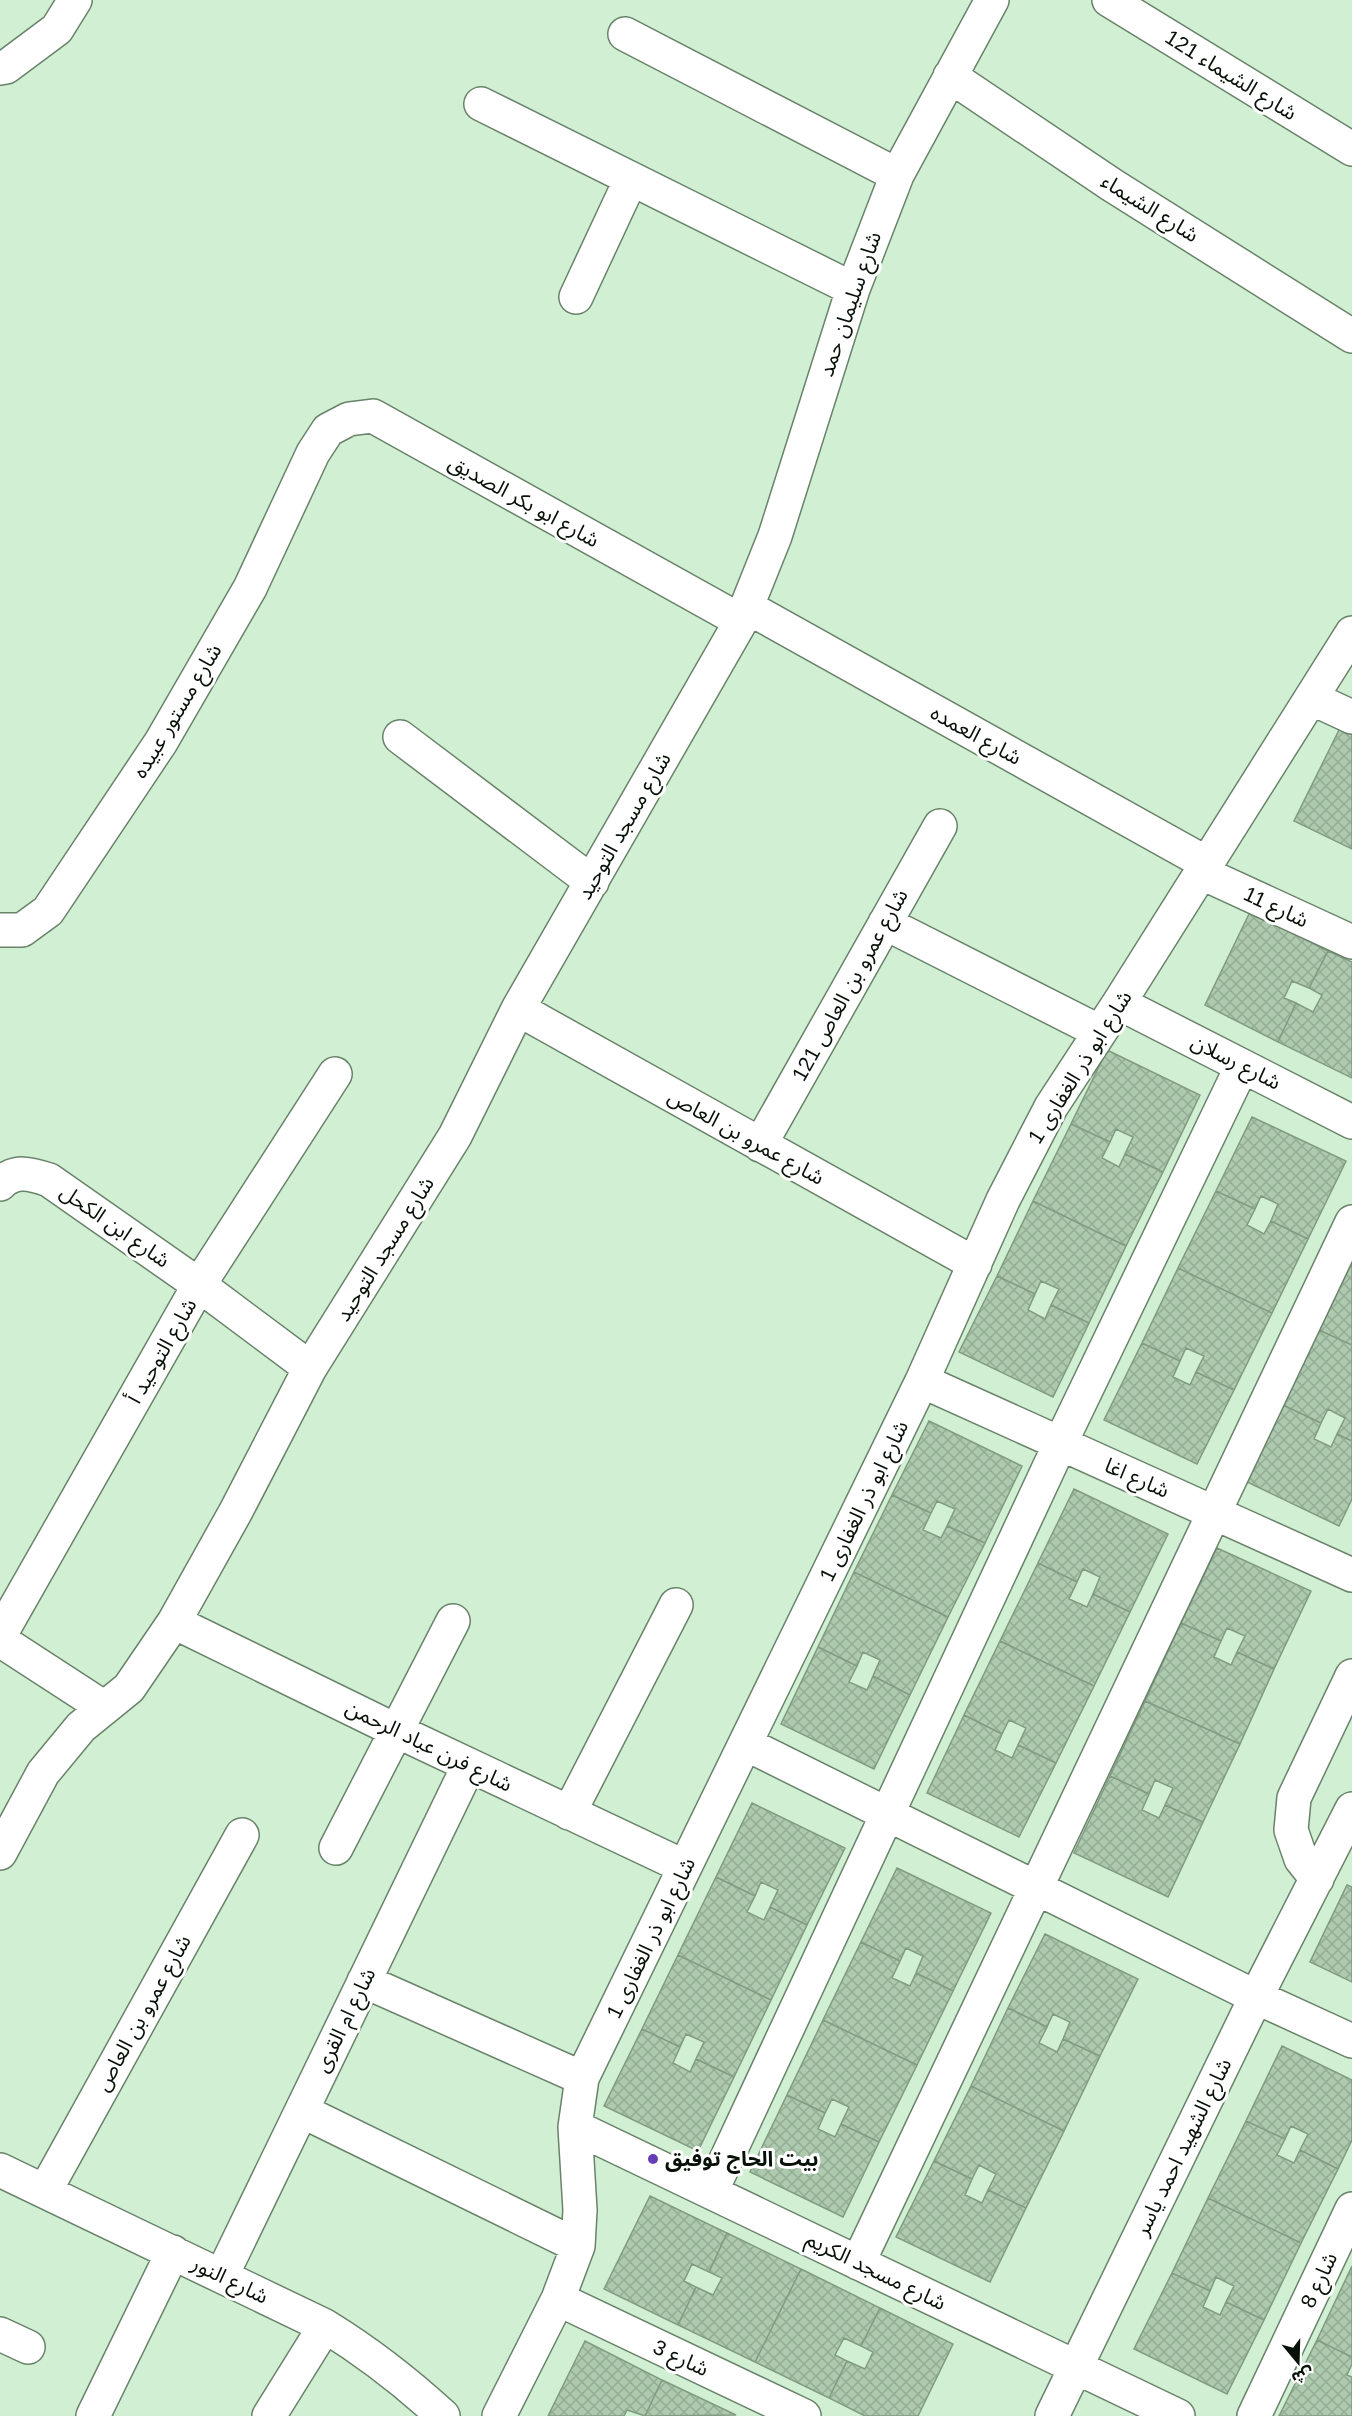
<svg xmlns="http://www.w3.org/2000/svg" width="1352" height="2416" font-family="Arial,'Noto Sans Arabic',sans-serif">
<defs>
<pattern id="building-cross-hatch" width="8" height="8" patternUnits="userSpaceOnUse" patternTransform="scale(1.5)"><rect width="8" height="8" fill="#adc9ae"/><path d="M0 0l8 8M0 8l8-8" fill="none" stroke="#93ac94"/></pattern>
</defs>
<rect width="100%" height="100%" fill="#d1efd2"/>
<!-- building -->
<path fill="url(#building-cross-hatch)" stroke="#809b81" stroke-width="1.5" d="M1340 728 1352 734V849L1294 821Z
M1250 912 1328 951 1309 988 1292 981 1284 998 1296 1003 1278 1042 1205 1005Z
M1328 951 1352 962V1078L1278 1042 1296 1003 1313 1012 1322 995 1309 988Z
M1107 1050 1200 1095 1163 1172 1125 1154 1133 1137 1116 1129 1110 1142 1071 1124Z
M1252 1117 1346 1161 1308 1239 1271 1221 1278 1204 1261 1196 1255 1209 1216 1191Z
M1071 1124 1110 1142 1102 1158 1119 1167 1125 1154 1163 1172 1126 1246 1033 1201Z
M1216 1191 1255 1209 1247 1225 1264 1234 1271 1221 1308 1239 1272 1313 1178 1268Z
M1033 1201 1126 1246 1089 1323 1051 1305 1059 1289 1041 1281 1035 1294 997 1276Z
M1352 1262V1345L1319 1330Z
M1178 1268 1272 1313 1234 1390 1196 1372 1204 1356 1186 1348 1180 1361 1142 1343Z
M997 1276 1035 1294 1028 1310 1045 1319 1051 1305 1089 1323 1053 1397 959 1352Z
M1319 1330 1352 1345V1441L1337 1434 1345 1418 1328 1409 1321 1423 1283 1405Z
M1142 1343 1180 1361 1173 1377 1190 1385 1196 1372 1234 1390 1197 1464 1104 1420Z
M1283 1405 1321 1423 1314 1439 1331 1447 1337 1434 1352 1441V1499L1339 1526 1245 1481Z
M929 1421 1022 1466 985 1543 947 1526 955 1509 937 1501 931 1513 892 1495Z
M1074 1489 1168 1534 1130 1612 1093 1594 1100 1577 1083 1569 1077 1582 1038 1563Z
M892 1495 931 1513 923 1530 941 1538 947 1526 985 1543 948 1617 854 1572Z
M1217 1548 1311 1591 1274 1669 1237 1652 1245 1636 1227 1628 1221 1641 1181 1623Z
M1038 1563 1077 1582 1069 1599 1087 1607 1093 1594 1130 1612 1094 1686 1000 1641Z
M854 1572 948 1617 910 1695 873 1676 880 1660 863 1652 857 1666 818 1647Z
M1181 1623 1221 1641 1214 1657 1231 1665 1237 1652 1274 1669 1240 1744 1145 1701Z
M1000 1641 1094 1686 1056 1763 1018 1745 1026 1728 1009 1720 1002 1734 964 1715Z
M818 1647 857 1666 849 1682 867 1690 873 1676 910 1695 874 1769 781 1724Z
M1145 1701 1240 1744 1203 1822 1165 1805 1173 1788 1155 1780 1149 1794 1110 1776Z
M964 1715 1002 1734 995 1750 1012 1758 1018 1745 1056 1763 1019 1837 927 1793Z
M1110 1776 1149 1794 1142 1810 1159 1818 1165 1805 1203 1822 1168 1897 1074 1853Z
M752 1803 845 1848 807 1925 770 1907 778 1890 761 1882 755 1896 716 1877Z
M897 1868 991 1913 953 1991 916 1973 923 1956 906 1948 900 1961 861 1942Z
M716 1877 755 1896 747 1912 764 1920 770 1907 807 1925 771 2000 678 1955Z
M1347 1885 1352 1887V1982L1310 1962Z
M1045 1934 1138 1979 1100 2056 1063 2039 1070 2022 1053 2014 1047 2027 1008 2008Z
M861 1942 900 1961 892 1978 910 1986 916 1973 953 1991 917 2065 823 2020Z
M678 1955 771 2000 734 2077 696 2059 704 2042 686 2034 680 2047 642 2029Z
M1008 2008 1047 2027 1039 2043 1057 2052 1063 2039 1100 2056 1064 2131 971 2086Z
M823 2020 917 2065 879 2142 841 2124 849 2107 832 2099 825 2113 787 2095Z
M642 2029 680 2047 673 2063 690 2072 696 2059 734 2077 698 2151 604 2106Z
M1282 2046 1352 2080V2140L1338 2169 1300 2150 1308 2134 1291 2126 1285 2139 1246 2121Z
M971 2086 1064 2131 1026 2208 988 2190 996 2174 979 2165 972 2179 934 2161Z
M787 2095 825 2113 818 2129 835 2137 841 2124 879 2142 843 2217 750 2172Z
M1246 2121 1285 2139 1277 2155 1294 2163 1300 2150 1338 2169 1301 2243 1208 2198Z
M934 2161 972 2179 965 2195 982 2203 988 2190 1026 2208 990 2282 896 2237Z
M650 2196 727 2233 709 2272 692 2264 684 2281 696 2287 678 2325 604 2289Z
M1208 2198 1301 2243 1264 2320 1226 2302 1234 2286 1216 2277 1210 2291 1172 2273Z
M727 2233 801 2269 755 2362 678 2325 696 2287 713 2295 722 2278 709 2272Z
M1352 2266V2357L1317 2340Z
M801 2269 880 2308 861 2346 844 2338 835 2355 847 2361 829 2398 755 2362Z
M1172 2273 1210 2291 1203 2307 1220 2315 1226 2302 1264 2320 1227 2394 1134 2349Z
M880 2308 953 2344 918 2416H865L829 2398 847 2361 865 2369 873 2352 861 2346Z
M1317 2340 1352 2357V2364L1347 2375 1352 2377V2416H1279Z
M585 2341 662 2380 645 2416 627 2410 624 2416H548Z
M662 2380 736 2415 645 2416Z"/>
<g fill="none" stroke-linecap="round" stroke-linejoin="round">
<!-- street casing -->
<g stroke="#69836a" stroke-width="36">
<path id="street" d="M1109 0 1352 149
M625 34 897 175
M0 68 6 67 57 29 75 0
M950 76 1112 185 1352 336
M481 104 853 289
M576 297 631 179
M747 607 1206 863
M1311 698 1352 717
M400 737 592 882
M1200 872 1352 942
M885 923 1100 1032
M0 930H22L48 911 161 742 250 588 313 453 328 430 349 419 373 416 741 621
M1119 1003 1352 1122
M518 1009 975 1264
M760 1145 940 826
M0 1184C15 1169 31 1174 49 1180L199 1285 310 1368
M922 1381 1352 1575
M174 1622 397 1731 685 1867
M0 1635 199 1285 335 1074
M0 1640 103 1707
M746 1744 1256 1997 1352 2041
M569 1813 676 1605
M336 1848 453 1621
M0 1853 43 1773 81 1727 129 1688 174 1622 236 1511 310 1368 455 1136 518 1009 741 621 775 536 853 289 897 175 992 0
M1317 1879 1301 1859 1291 1830 1294 1798 1352 1676
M364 1981 582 2078
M302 2111 578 2246
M575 2127 1178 2416
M0 2170 325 2326C369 2353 405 2381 443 2416
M45 2191 242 1835
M711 2192 1060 1444 1242 1066
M858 2263 1352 1222
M222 2275 469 1765
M558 2299 804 2416
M0 2334 28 2347
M93 2416 173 2252
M269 2416 325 2326
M499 2416 558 2299 578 2246 580 2210 575 2127 582 2078 922 1381 1003 1200 1051 1107 1119 1003 1352 633
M1052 2416 1256 1997 1352 1809
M1254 2416 1352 2209"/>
</g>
<!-- street -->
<use href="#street" stroke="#fff" stroke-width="33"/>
</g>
<!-- markers -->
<circle fill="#653db5" stroke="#fff" stroke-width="2" cx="653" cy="2159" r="6"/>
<g text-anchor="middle" stroke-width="6" stroke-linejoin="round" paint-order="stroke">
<!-- street labels -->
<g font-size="21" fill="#071107" stroke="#fff">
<text transform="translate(1231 75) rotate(32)" y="7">شارع الشيماء 121</text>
<text transform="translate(1150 208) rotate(32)" y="7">شارع الشيماء</text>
<text transform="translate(850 304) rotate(-71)" y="7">شارع سليمان حمد</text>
<text transform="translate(524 501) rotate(29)" y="7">شارع ابو بكر الصديق</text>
<text transform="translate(177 711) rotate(-59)" y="7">شارع مستور عبيده</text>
<text transform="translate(976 735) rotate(29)" y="7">شارع العمده</text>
<text transform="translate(624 826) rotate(-60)" y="7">شارع مسجد التوحيد</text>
<text transform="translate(1276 907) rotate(25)" y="7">شارع 11</text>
<text transform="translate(850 985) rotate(-61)" y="7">شارع عمرو بن العاص 121</text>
<text transform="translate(1236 1062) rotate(27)" y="7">شارع رسلان</text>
<text transform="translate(1080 1067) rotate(-58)" y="7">شارع ابو ذر الغفارى 1</text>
<text transform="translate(746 1137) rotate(29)" y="7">شارع عمرو بن العاص</text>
<text transform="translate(115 1226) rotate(35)" y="7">شارع ابن الكحل</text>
<text transform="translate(385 1249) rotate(-58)" y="7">شارع مسجد التوحيد</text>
<text transform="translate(162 1351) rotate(-60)" y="7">شارع التوحيد أ</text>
<text transform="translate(1137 1478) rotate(24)" y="7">شارع اغا</text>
<text transform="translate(864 1501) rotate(-64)" y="7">شارع ابو ذر الغفارى 1</text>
<text transform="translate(429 1746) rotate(26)" y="7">شارع فرن عباد الرحمن</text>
<text transform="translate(651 1938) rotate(-64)" y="7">شارع ابو ذر الغفارى 1</text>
<text transform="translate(143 2013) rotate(-61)" y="7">شارع عمرو بن العاص</text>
<text transform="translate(345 2020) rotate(-64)" y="7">شارع ام القرى</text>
<text transform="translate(1183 2147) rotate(-64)" y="7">شارع الشهيد احمد ياسر</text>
<text transform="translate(876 2271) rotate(26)" y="7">شارع مسجد الكريم</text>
<text transform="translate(230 2280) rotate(26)" y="7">شارع النور</text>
<text transform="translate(1319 2280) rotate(-65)" y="7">شارع 8</text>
<text transform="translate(681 2358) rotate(25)" y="7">شارع 3</text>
</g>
<!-- poi labels -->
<g font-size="21" font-weight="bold" fill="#071107" stroke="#fff" text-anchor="start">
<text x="665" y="2166">بيت الحاج توفيق</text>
</g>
</g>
<!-- north arrow -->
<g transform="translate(1298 2362) rotate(161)" stroke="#ffffff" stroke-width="4.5" paint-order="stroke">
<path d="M0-4.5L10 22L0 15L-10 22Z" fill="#071107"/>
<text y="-9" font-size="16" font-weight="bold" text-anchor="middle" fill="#071107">ش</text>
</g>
</svg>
